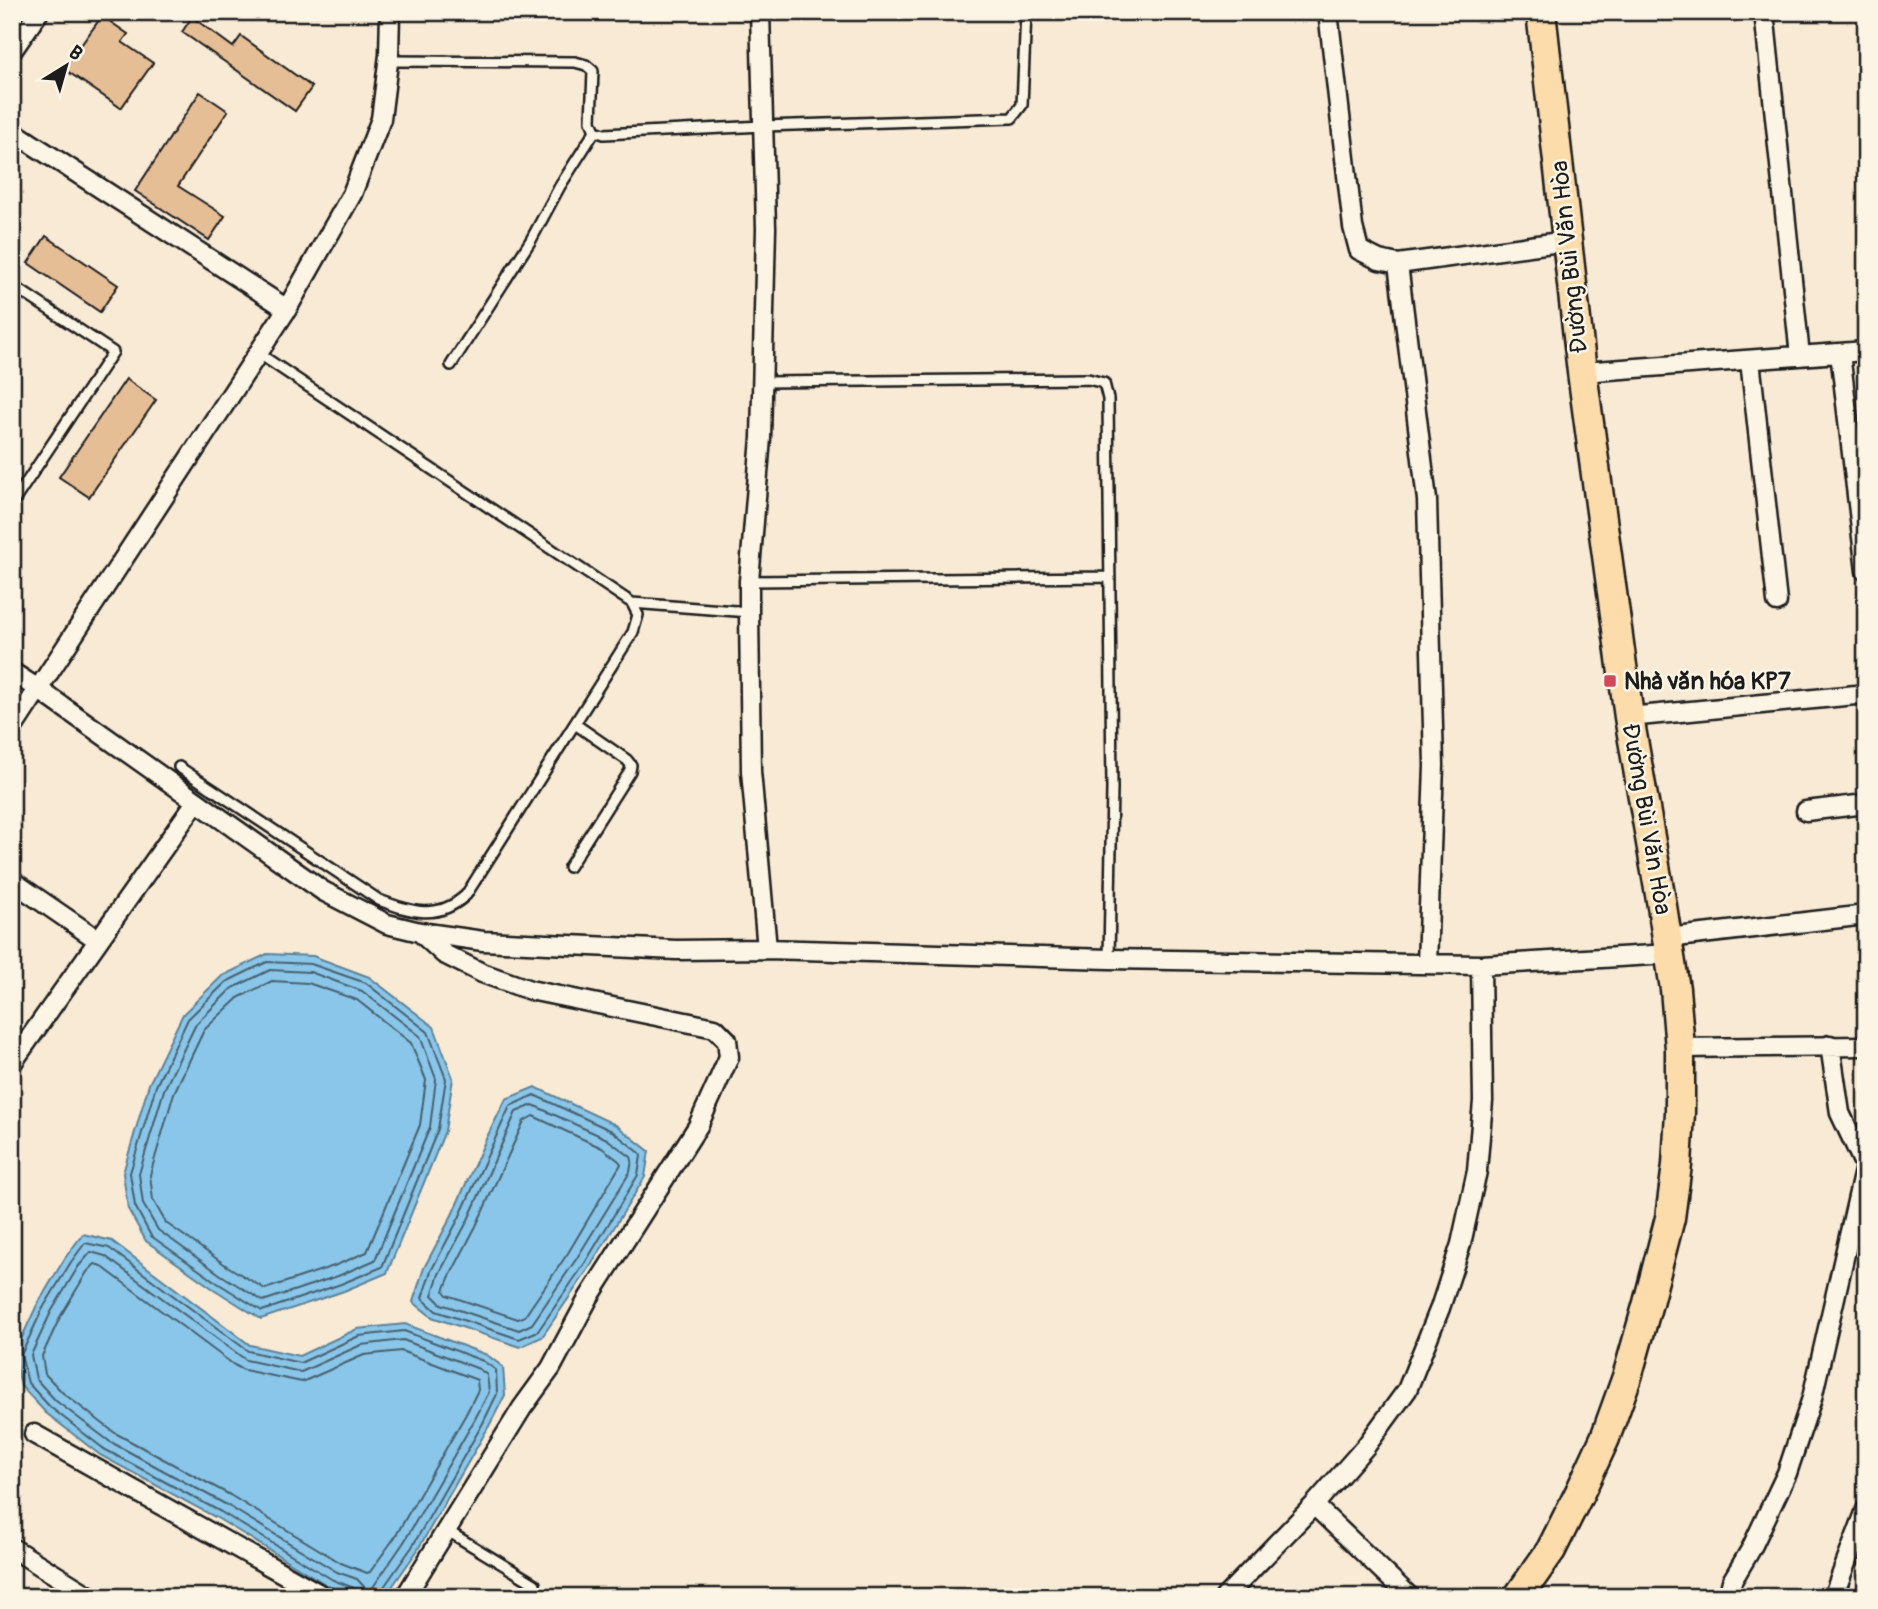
<svg xmlns="http://www.w3.org/2000/svg" width="1878" height="1609" font-family="Pangolin,sans-serif">
<rect width="100%" height="100%" fill="#f8ead5"/>
<filter id="ink" filterUnits="userSpaceOnUse"><feTurbulence type="fractalNoise" baseFrequency=".0143" numOctaves="2"/><feDisplacementMap in="SourceGraphic" scale="14" xChannelSelector="R" yChannelSelector="G"/><feConvolveMatrix kernelMatrix="1 2 1 2 8 2 1 2 1" color-interpolation-filters="sRGB"/></filter>
<g filter="url(#ink)">
<!-- water -->
<path fill="#89c6e9" stroke="#5d8297" stroke-width="2" d="M267 954 313 956 369 977 434 1027 453 1078 445 1131 387 1273 344 1291 261 1319 212 1288 146 1241 128 1209 123 1173 149 1084 183 1014 222 976Z
M535 1087 616 1125 649 1151 645 1177 590 1267 542 1337 520 1347 432 1317 413 1302 424 1268 452 1215 486 1139 506 1099Z
M83 1234 112 1241 250 1345 299 1356 357 1329 405 1324 487 1355 503 1367 505 1395 489 1426 417 1551 387 1594 377 1597H360L330 1587 217 1518 100 1455 46 1413 21 1386 14 1354 37 1305 65 1258Z"/>
<g fill="none" stroke-linecap="round" stroke-linejoin="round">
<!-- shore -->
<path stroke="#48606e" stroke-width="2" d="M267 962 311 964 366 983 428 1032 446 1079 438 1129 382 1267 341 1284 262 1311 216 1282 151 1236 135 1206 130 1173 156 1086 188 1019 226 982Z
M270 970 310 972 362 991 420 1036 436 1079 430 1127 375 1260 338 1276 263 1301 221 1275 158 1230 143 1204 139 1174 164 1090 196 1024 231 989Z
M272 981 308 983 357 1000 411 1043 426 1080 420 1125 367 1252 334 1266 265 1289 227 1266 166 1223 153 1200 150 1175 174 1093 204 1030 238 998Z
M534 1095 612 1131 640 1153 641 1156 638 1175 585 1263 538 1331 519 1339 436 1311 422 1298 431 1271 459 1218 510 1106Z
M533 1105 607 1139 631 1157 632 1160 630 1172 577 1258 532 1324 519 1330 441 1304 432 1295 439 1274 467 1222 516 1112Z
M533 1116 602 1148 619 1161 621 1164 568 1253 525 1316 518 1319 447 1295 444 1291 449 1278 476 1226 524 1121Z
M91 1252 105 1256 246 1360 301 1372 361 1345 403 1340 479 1369 487 1375 489 1392 475 1419 404 1542 371 1590H367L357 1579 337 1572 225 1504 109 1441 56 1401 36 1379 31 1355 51 1312 78 1267Z
M95 1264 101 1266 234 1365 244 1370 302 1382 364 1355 401 1351 477 1380 478 1390 466 1414 395 1537 370 1572 367 1573 341 1563 230 1495 115 1433 63 1393 45 1374 42 1356 60 1317 87 1272Z
M358 1597 357 1591 354 1588 333 1580 221 1512 104 1449 50 1407 28 1383 21 1355 43 1308 71 1262 85 1243 109 1248 248 1351 300 1363 359 1336 404 1331 483 1361 496 1370 497 1394 483 1423 412 1547 381 1591 380 1597"/>
</g>
<!-- building -->
<path fill="#e6be96" stroke="#1c1c1c" stroke-width="2" d="M102 16 128 34 122 42 153 63 121 108 64 69Z
M192 17 233 47 241 36 312 87 295 111 182 32Z
M200 92 228 111 178 186 225 216 209 240 135 191Z
M46 236 118 285 100 312 28 263Z
M126 379 156 400 89 497 59 477Z"/>
<g fill="none" stroke-linecap="round" stroke-linejoin="round">
<!-- service casing -->
<g stroke="#1c1c1c" stroke-width="14">
<path id="service" d="M388 61 575 62 586 65 593 71 591 121 595 131 604 134 763 126 1012 118 1022 105 1026 12
M12 285 113 352 12 504
M451 365 531 240 560 186 595 131
M762 382 1088 379 1104 383 1108 399 1112 788 1109 959
M749 581 1109 577
M632 603 749 612
M179 767 379 900C411 912 438 921 466 895L633 632 638 615 632 603 258 353
M569 867 630 771 631 765 627 760 575 724
M446 1530 535 1584"/>
</g>
<!-- minor casing -->
<g stroke="#1c1c1c" stroke-width="23">
<path id="minor" d="M760 12 766 228 761 438 749 581V612L751 771 767 949
M1328 12 1353 227 1359 250 1379 260 1398 264 1567 241
M1764 12 1800 356
M12 51 39 12
M12 131 287 309
M1398 264 1427 500 1434 765 1427 964
M1840 353 1866 571
M1750 360 1777 602
M1582 372 1866 351
M12 672 38 689 323 891 387 924 420 932 483 941 676 950 767 949 1109 959 1481 965 1670 954
M1629 717 1866 694
M12 729 287 309 352 194 381 119 389 55 390 12
M1806 811 1866 804
M12 881 98 940
M1668 938 1866 915
M1680 1048 1866 1046
M12 1063 196 802
M34 1434 325 1597
M1314 1505 1410 1597
M12 1548 91 1597
M405 1597 522 1408 551 1368 589 1297 698 1126 729 1057 727 1040 715 1028 530 990 482 973 444 954 420 932
M1225 1597 1314 1505 1366 1446 1407 1390 1440 1308 1461 1244 1477 1171 1483 1101 1481 965
M1728 1597 1732 1581 1751 1549 1787 1473 1812 1398 1865 1166 1840 1113 1830 1045
M1833 1597 1866 1510"/>
</g>
<!-- primary casing -->
<g stroke="#1c1c1c" stroke-width="33">
<path id="primary" d="M1518 1597 1551 1550 1580 1492 1605 1438 1627 1377 1648 1303 1670 1218 1677 1165 1680 1112V1048L1675 989 1662 906 1629 717 1582 372 1541 12"/>
</g>
<!-- service -->
<use href="#service" stroke="#fcf5e5" stroke-width="9"/>
<!-- minor -->
<use href="#minor" stroke="#fcf5e5" stroke-width="18"/>
<!-- primary -->
<use href="#primary" stroke="#fddcac" stroke-width="28"/>
</g>
</g>
<!-- markers -->
<rect fill="#d1495b" stroke="#fcf5e5" stroke-width="2.5" x="1603" y="674" width="14" height="14" rx="3.5"/>
<g text-anchor="middle" stroke-width="5" stroke-linejoin="round" paint-order="stroke">
<!-- street labels -->
<g font-size="24" fill="#1c1c1c" stroke="#fcf5e5">
<text transform="translate(1569 257) rotate(-96)" y="8">Đường Bùi Văn Hòa</text>
<text transform="translate(1647 819) rotate(80)" y="8">Đường Bùi Văn Hòa</text>
</g>
<!-- poi labels -->
<g font-size="24" font-weight="bold" fill="#1c1c1c" stroke="#fcf5e5" text-anchor="start">
<text x="1624" y="689">Nhà văn hóa KP7</text>
</g>
</g>
<!-- margin -->
<rect width="1878" height="1609" fill="none" stroke="#fcf5e5" stroke-width="42"/>
<rect x="21" y="21" width="1836" height="1567" fill="none" stroke="#1c1c1c" stroke-width="2.5" filter="url(#ink)"/>
<!-- north arrow -->
<g transform="translate(66 66) rotate(37)" stroke="#fcf5e5" stroke-width="5" paint-order="stroke">
<path d="M0-5L12 26L0 18L-12 26Z" fill="#1c1c1c"/>
<text y="-10" font-size="19" font-weight="bold" text-anchor="middle" fill="#1c1c1c">B</text>
</g>
</svg>
